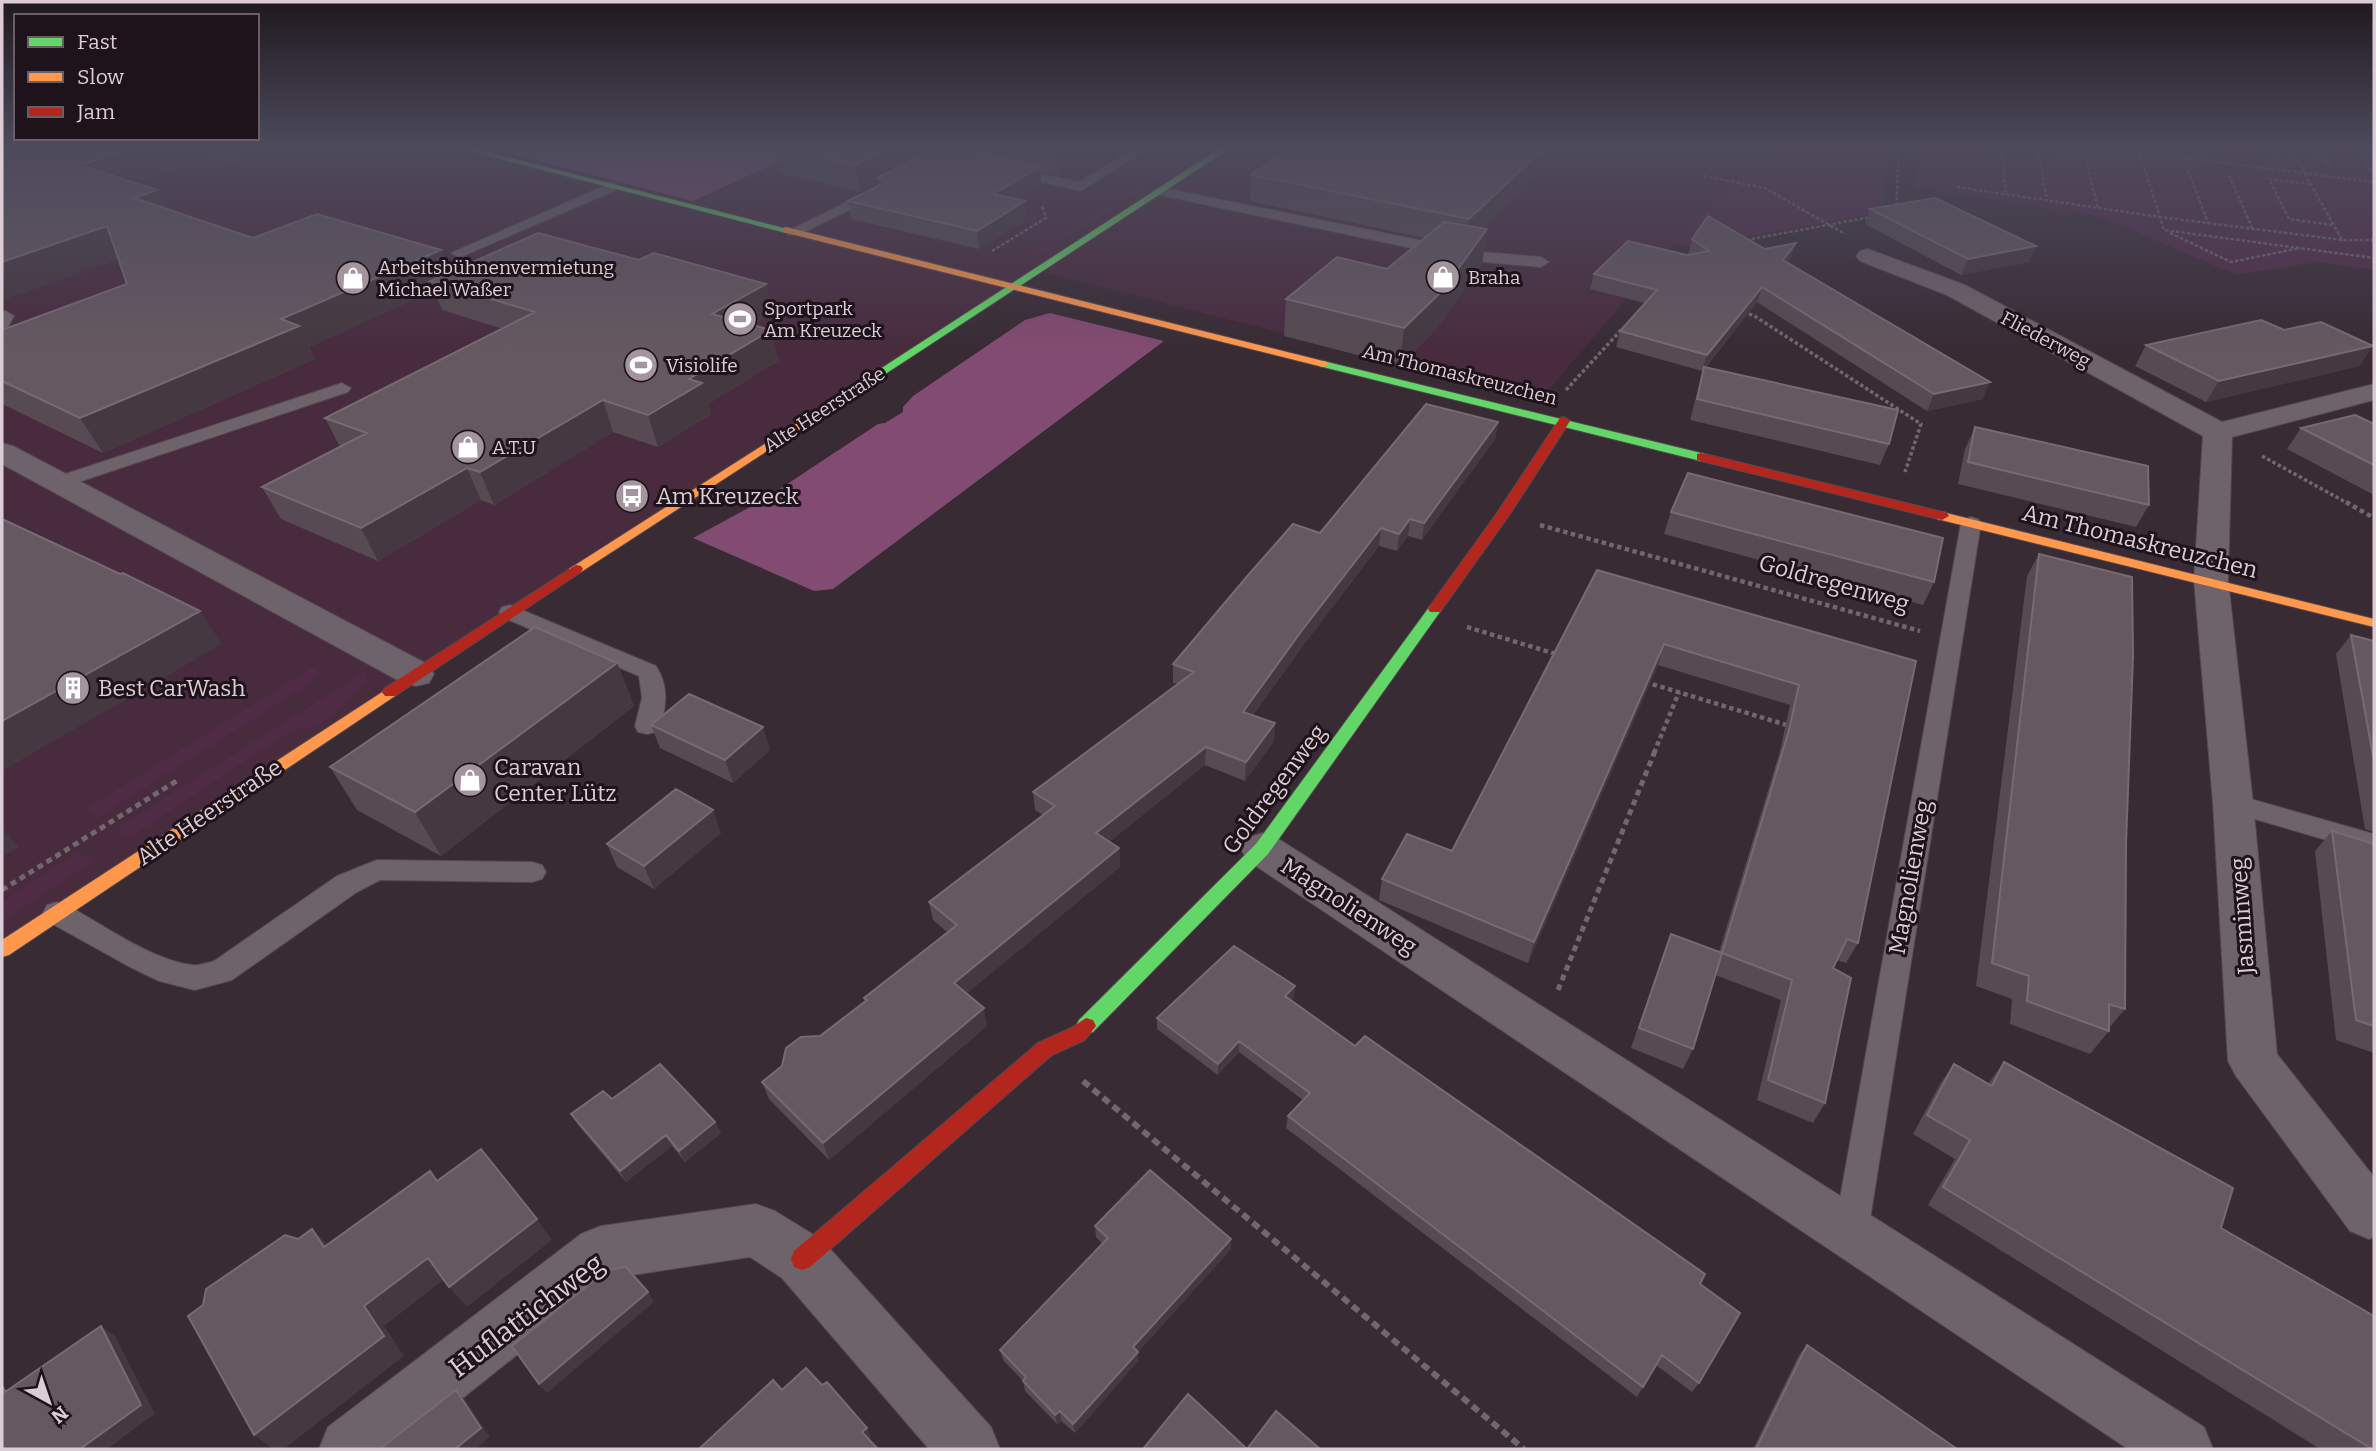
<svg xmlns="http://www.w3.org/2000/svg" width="2376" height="1451" font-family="Bitter,serif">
<rect width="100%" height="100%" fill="#382b34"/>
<!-- built -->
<path fill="#482c3e" d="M2 145H477L693 201 815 145H1768L1667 251 1541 399 1042 272 2 952Z"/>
<!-- green -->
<path fill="#502b45" d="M1203 145H1212L1037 256 1024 258Z
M1768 145H1890L1883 212 1688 247 1674 244Z
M1919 145H2374V270L2317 262 2237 275 2099 216 1917 188Z
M316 665 318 674 303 688 98 817 86 809Z
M366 671 365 682 333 714 316 727 293 730 130 837 116 829Z
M78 852 92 861 2 921V902Z"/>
<!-- forest -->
<path fill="#824b71" d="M477 145H815L693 201Z
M1050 313 1164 341 833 589 814 591 693 538 763 500 878 424 885 423 903 412V407L913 396 1025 320Z"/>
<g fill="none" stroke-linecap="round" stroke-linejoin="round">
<!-- lane casing -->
<g stroke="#544850" stroke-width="2">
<path id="lane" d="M1139 145H1154L1081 191 1004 174 1002 171 1009 167 1079 182Z
M613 182 620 186 618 189 463 256 458 257 451 253Z
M877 187 884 191 882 194 798 235H788L786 232Z
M1160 187 1473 251 1541 257 1549 262 1541 267 1473 261 1155 194 1153 191Z
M6 311 14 316 8 327 2 329V312Z
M342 383 351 388 348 392 67 486 60 488 50 482 53 478Z
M1971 517 1978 519 1981 523 1868 1232 1863 1244 1851 1249 1839 1244 1834 1232 1961 523 1964 519Z
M510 605 656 666C669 686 668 711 656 732L647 734 638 732 635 726 642 698 639 676 502 617 499 612 502 607Z
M2233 794 2374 834V854L2224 810 2220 803 2224 796Z
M377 860 532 862 542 865 546 872 542 879 532 882 380 880 357 892 232 980 195 990 159 981 130 967 47 921 43 913 47 905 57 902 67 905C103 925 152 960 192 965 199 966 207 963 214 961L337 876Z"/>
</g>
<!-- street casing -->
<g stroke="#544850" stroke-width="2">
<path id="street" d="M1868 249 1965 285 2222 422 2374 384V400L2232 437 2228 580 2253 803 2277 1054 2374 1177V1237L2369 1239 2350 1231 2236 1076 2228 1061 2213 803 2194 580 2203 436 1947 295 1860 261 1856 256 1860 251Z
M2 443 13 446 429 665 434 674 429 683 416 686 403 683 2 464Z
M1262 833 1277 838 2204 1427 2213 1449H2128L1247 860 1241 849 1247 838Z
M756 1204 775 1211 822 1240 991 1427 1000 1449H929L782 1278 750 1257 613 1278 399 1449H319L328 1427 581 1234 601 1226Z"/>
</g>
<!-- fast casing -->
<g stroke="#544850" stroke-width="2">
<path id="fast" d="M446 145H460L791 230 786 233Z
M1225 145H1235L844 401 834 399Z
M1323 361 1705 454 1707 457 1701 461 1319 366V362Z
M1435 605 1442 609 1268 854 1093 1032 1086 1034 1079 1032 1076 1026 1079 1020 1256 844 1430 606Z"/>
</g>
<!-- slow casing -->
<g stroke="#544850" stroke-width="2">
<path id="slow" d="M786 227 1327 362 1329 364 1323 367 783 232V228Z
M840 396 844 397V401L581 572H571L569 569Z
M1942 512 2374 619V627L1937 519V513Z
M390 687 395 688 398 692 395 696 9 955 2 957V940Z"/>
</g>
<!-- jam casing -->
<g stroke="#544850" stroke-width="2">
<path id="jam" d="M1564 417 1570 421 1510 514 1440 612H1430L1428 609 1430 606 1497 513 1560 418Z
M1701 453 1947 513 1949 516 1942 520 1697 460V454Z
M576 565 581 566 583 569 581 572 395 696H385L382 692 385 688Z
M1086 1018 1093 1020 1096 1026 1085 1040 1052 1055 810 1267 802 1270 794 1267 791 1259 794 1251 1038 1043 1071 1028Z"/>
</g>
<!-- path-far4 -->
<path stroke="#71676e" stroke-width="2.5" stroke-dasharray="3.5 2" stroke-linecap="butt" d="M1966 145 2002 149
M2037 145 2047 200
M2082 145 2098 208
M2118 145 2139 152 2137 145
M2204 145 2210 162
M2268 145 2322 154 2317 145
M2289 145 2342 240H2374
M2355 145 2374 175
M2001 146 2085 157 2139 152
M2001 146 2006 194
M2270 148 2276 161
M2322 154 2330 168
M2188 170 2208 223
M2229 175 2252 228
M1704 176 1765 188 1845 234
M2310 184 2269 179 2289 219 2332 225
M1957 187 2160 217 2164 230 2374 258
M1896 211 1899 145
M2170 233 2231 262 2300 248
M1746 240 1871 217
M2342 240 2160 217 2139 152 2374 182
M992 251 1046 218 1042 206"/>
<!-- path-far3 -->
<path stroke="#71676e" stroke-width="3.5" stroke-dasharray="3.5 2.5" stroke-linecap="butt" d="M1743 313 1753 315 1921 424 1905 472
M1566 390 1622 329
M2262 456 2349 504"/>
<!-- path-far2 -->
<path stroke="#71676e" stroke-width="4.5" stroke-dasharray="4.5 3.5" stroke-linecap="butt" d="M2346 502 2374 518
M1540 525 1920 631
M1467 627 1559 655
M1645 682 1790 726
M1654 753 1679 692"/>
<!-- path-far1 -->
<path stroke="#71676e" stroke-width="5" stroke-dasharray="6 4.5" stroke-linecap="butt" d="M2 890 178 780
M1558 990 1655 751"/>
<!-- path -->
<path stroke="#71676e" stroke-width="6" stroke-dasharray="8 5" stroke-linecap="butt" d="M1083 1081 1524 1449"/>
<!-- lane -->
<use href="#lane" fill="#6f636b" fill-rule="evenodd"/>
<!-- street -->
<use href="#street" fill="#6f636b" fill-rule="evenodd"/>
<!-- fast -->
<use href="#fast" fill="#63d668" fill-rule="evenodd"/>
<!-- slow -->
<use href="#slow" fill="#ff974d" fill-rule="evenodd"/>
<!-- jam -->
<use href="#jam" fill="#b3261e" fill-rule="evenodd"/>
</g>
<!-- wall -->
<path fill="#574a52" d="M2 145H306L241 167 209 157 132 182 157 190 167 209 253 238 450 273 639 260 766 284 773 313 752 325 771 330 778 361 708 404 711 414 658 447 613 432 494 505 481 500 378 561 281 519 262 487 340 447 325 418 503 329 442 310 434 290 309 347 315 359 103 453 2 404V330L127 284 118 259 2 300Z
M781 145H1107L1058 175 1040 171 1041 185 1016 199 1025 201 1026 220 979 249 851 219 848 201 878 185V183L860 192 783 174 778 147Z
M1569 145 1483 228 1487 229 1482 264 1437 328 1400 366 1284 336 1286 299 1387 269 1424 238 1250 201 1251 175Z
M1870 209 2036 246 2029 262 1961 275 1865 224Z
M1692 239 1765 249 1796 243 1791 258 1788 263 1983 399 1927 411 1757 302 1706 367 1889 444 1880 465 1690 420 1703 371H1702L1616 347 1620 331 1645 303 1590 289 1594 274 1688 255Z
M2146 345 2360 366 2206 402 2135 366Z
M1498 422 1495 439 1422 540 1408 536 1397 551 1379 546 1299 651 1253 715 1275 723 1274 741 1245 781 1205 765 1109 842 1119 848 1120 867 967 993 987 1026 829 1160 769 1099 762 1082 865 1002 864 998 947 932 933 920 929 902 1043 815 1035 810 1033 792 1178 684 1173 683V664L1320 533Z
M2374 424V495L2287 449 2301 428Z
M1975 427 2149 505 2136 527 1958 484 1965 449Z
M1672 508 1934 582 1923 605 1664 534Z
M2039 554 2126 844 2125 1009 2109 1028V1031L2090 1054 2010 1024 2012 999 1976 986 2027 576Z
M1597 570 1916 661 1858 943 1846 963 1837 960 1833 968 1825 1103 1813 1123 1757 1100 1781 1000 1715 975 1693 1049 1683 1069 1631 1048 1663 955 1671 934 1719 952 1780 751 1790 705 1658 665 1528 963 1379 900 1382 879 1452 851Z
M2351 635 2374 641V832L2365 829 2336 654Z
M617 663 634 706 441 856 357 810 330 767Z
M651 725 763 727 770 750 733 783 660 748Z
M2332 831 2374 844V1053L2336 1040 2315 851Z
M721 833 654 889 617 867 607 844Z
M1294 998 1291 1000 1355 1046 1700 1284 1699 1383 1692 1392 1656 1365 1637 1397 1286 1128 1288 1116 1303 1100 1239 1052 1218 1075 1157 1029V1018Z
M2004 1062 2221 1228 2374 1449H2320L1928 1205 1955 1159 1913 1134 1940 1084 1954 1064 1988 1084Z
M612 1099 715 1122 721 1133 685 1162 672 1146 626 1182 578 1125 571 1114Z
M1095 1226 1231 1249 1138 1352V1361L1075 1433 1061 1421 1057 1424 1025 1391 1023 1381 1003 1360 1000 1350 1103 1244 1096 1237Z
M1807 1345 1957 1449H1753L1799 1355Z"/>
<!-- shaded-wall -->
<path fill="#453840" d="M143 145H203L209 157 96 193 80 165Z
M231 145H306L241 167Z
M897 145H944L877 178 878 183 860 192 855 165Z
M1062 145H1107L1058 175 1056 148Z
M1548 145H1569L1465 247 1469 219Z
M1040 167 1041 185 995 212 993 194Z
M157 190 173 220 134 198Z
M1025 201 1026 220 979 249 977 231Z
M107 226 124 257 2 300V262Z
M1487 229 1482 264 1437 328 1400 366 1404 328Z
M1796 243 1791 258 1778 275 1783 260Z
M2036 246 2029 262 1961 275 1968 259Z
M441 250 453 281H430L434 290 309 347 315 359 103 453 80 418 281 319Z
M766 284 773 313 720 344 712 314Z
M1762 287 1757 302 1702 371 1707 355Z
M771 330 778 361 708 404 711 414 658 447 648 415 689 379Z
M2373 346 2360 366 2206 402 2219 381Z
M1990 382 1983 399 1927 411 1934 394Z
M603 400 613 432 494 505 480 472Z
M1498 422 1495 439 1422 540 1424 523Z
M467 468 481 500 378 561 361 528Z
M1410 519 1408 536 1397 551 1399 534Z
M1381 528 1379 546 1299 651 1242 730 1243 712 1300 633Z
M200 611 222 644 2 771V721Z
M1664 644 1658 665 1528 963 1534 942Z
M617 663 634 706 441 856 415 812Z
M1275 723 1274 741 1245 781 1246 762Z
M763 727 770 750 733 783 725 760Z
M1206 747 1205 765 1098 851 1096 833Z
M713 810 721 833 654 889 644 866Z
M2 828 19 847 2 857Z
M1119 848 1120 867 958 1001 954 983Z
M1295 986 1294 998 1284 1007 1285 996Z
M984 1008 987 1026 829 1160 823 1143Z
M1239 1041V1052L1218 1075V1064Z
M715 1122 721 1133 685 1162 679 1151Z
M666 1135 672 1146 626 1182 620 1171Z
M537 1219 552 1240 467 1307 449 1287Z
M312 1229 333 1250 324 1247Z
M1231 1239V1249L1138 1352V1361L1075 1433 1073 1424 1133 1347Z
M428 1258 446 1278 384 1326 404 1356 284 1449H273L254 1435 364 1306Z
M648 1292 654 1302 547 1393 539 1384Z
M101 1326 115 1336 155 1414 107 1449H80Z
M456 1390 465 1400 490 1437 476 1449H455Z
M1060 1411 1061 1421 1057 1424 1055 1415Z
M867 1428 871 1437 867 1442 862 1432Z"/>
<!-- building -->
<path fill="#655860" stroke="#786a73" stroke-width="2" d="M2 145H143L80 165 157 190 134 198 253 238 317 214 441 250 281 319 299 326 80 418 2 381V330L127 284 107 226 2 262Z
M781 145H897L855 165 778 147Z
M944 145 1040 167 993 194 1025 201 977 231 848 201 888 181 877 178Z
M1041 145H1062L1056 148Z
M1294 145H1548L1469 219 1251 175Z
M1935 198 2036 246 1968 259 1870 209Z
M1708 216 1765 249 1796 243 1783 260 1990 382 1934 394 1762 287 1707 355 1620 331 1657 290 1594 274 1628 241 1687 255 1709 251 1692 239Z
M1444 222 1487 229 1442 291 1404 328 1286 299 1337 257 1387 269Z
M538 233 639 260 654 253 766 284 712 314 771 330 689 379 702 383 648 415 603 400 480 472 467 468 361 528 262 487 367 433 325 418 535 312 430 281Z
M2261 320 2284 330 2321 322 2373 346 2219 381 2146 345Z
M1704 367 1898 410 1889 444 1697 399Z
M1426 404 1498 422 1424 523 1410 519 1399 534 1381 528 1300 633 1243 712 1275 723 1246 762 1206 747 1096 833 1119 848 954 983 984 1008 823 1143 762 1082 782 1066 786 1048 801 1037 820 1036 867 1000 864 998 957 925 929 902 1055 806 1033 792 1194 672 1173 664 1250 573 1293 524 1320 533Z
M2355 415 2374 424V465L2301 428Z
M1975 427 2148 466 2149 505 1968 462Z
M1688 473 1943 538 1934 582 1671 512Z
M2 519 120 574 123 573 200 611 2 721Z
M2039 554 2132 577 2133 656 2126 844 2125 1009 2109 1004V1031L2027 1001 2029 976 1992 963Z
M1597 570 1916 661 1858 943 1847 939 1833 968 1851 978 1825 1103 1768 1080 1792 980 1722 953 1693 1049 1639 1028 1671 934 1722 953 1789 730 1799 685 1664 644 1534 942 1382 879 1407 834 1452 851Z
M535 627 617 663 415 812 330 767Z
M2351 635 2374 641V761Z
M689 694 763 727 725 760 651 725Z
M676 789 713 810 644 866 607 844Z
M2332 831 2374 844V1026L2356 1020Z
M1234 946 1295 986 1285 996 1355 1046 1365 1036 1705 1274 1700 1284 1740 1313 1699 1383 1662 1355 1643 1387 1288 1116 1310 1093 1239 1041 1218 1064 1157 1018Z
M2004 1062 2233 1188 2221 1228 2374 1316V1449H2372L1943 1187 1970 1140 1927 1115 1954 1064 1992 1086Z
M660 1064 715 1122 679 1151 666 1135 620 1171 571 1114 603 1091 612 1099Z
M481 1149 537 1219 449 1287 428 1258 364 1306 384 1336 254 1435 188 1316 203 1305 206 1289 285 1235 298 1239 312 1229 324 1247 430 1171 437 1181Z
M1150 1170 1231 1239 1133 1347 1138 1352 1073 1424 1060 1411 1055 1415 1023 1381 1026 1377 1000 1350 1108 1238 1095 1226Z
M626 1267 648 1292 539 1384 512 1346 607 1270Z
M101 1326 141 1405 80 1449H2V1385L5 1392Z
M1807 1345 1957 1449H1756Z
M806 1368 822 1385 827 1382 867 1428 862 1432 878 1449H699L773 1380 782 1390Z
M456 1390 481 1428 455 1449H382L381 1448Z
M1188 1394 1247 1449 1276 1411 1320 1449H1143Z"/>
<!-- sky -->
<linearGradient id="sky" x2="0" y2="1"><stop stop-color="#1f181d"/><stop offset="0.42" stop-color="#4d4a5c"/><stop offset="1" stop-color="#4d4a5c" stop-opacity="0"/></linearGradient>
<rect width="2376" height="348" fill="url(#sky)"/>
<!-- icons -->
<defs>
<g id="shop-disc" transform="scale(1.75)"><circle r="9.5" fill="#a3949d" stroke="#1e131a"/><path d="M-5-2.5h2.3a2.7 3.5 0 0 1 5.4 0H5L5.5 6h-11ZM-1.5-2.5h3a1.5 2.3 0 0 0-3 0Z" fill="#fff"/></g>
<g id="stadium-disc" transform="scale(1.75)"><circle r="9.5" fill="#a3949d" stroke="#1e131a"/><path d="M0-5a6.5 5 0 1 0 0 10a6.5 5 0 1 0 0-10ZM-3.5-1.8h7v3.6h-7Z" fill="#fff"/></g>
<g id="bus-disc" transform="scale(1.75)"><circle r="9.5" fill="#a3949d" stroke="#1e131a"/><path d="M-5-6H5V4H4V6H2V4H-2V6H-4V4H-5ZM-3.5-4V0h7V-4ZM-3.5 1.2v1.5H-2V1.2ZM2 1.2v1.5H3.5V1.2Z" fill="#fff"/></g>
<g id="building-disc" transform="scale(1.75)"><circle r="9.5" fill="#a3949d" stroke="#1e131a"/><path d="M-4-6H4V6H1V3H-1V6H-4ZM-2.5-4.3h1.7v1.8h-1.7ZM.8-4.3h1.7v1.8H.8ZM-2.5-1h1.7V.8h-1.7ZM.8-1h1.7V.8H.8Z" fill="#fff"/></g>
</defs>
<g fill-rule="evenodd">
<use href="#shop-disc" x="1443" y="277"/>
<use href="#shop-disc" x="353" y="278"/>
<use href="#stadium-disc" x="740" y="319"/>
<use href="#stadium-disc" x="641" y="365"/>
<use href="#shop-disc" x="468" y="447"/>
<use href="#bus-disc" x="632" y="496"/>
<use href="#building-disc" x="73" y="688"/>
<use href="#shop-disc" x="470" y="780"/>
</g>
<g text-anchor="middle" stroke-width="6" stroke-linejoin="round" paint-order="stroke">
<!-- far-poi labels -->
<g font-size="19" fill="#dcccd6" stroke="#1e131a" text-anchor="start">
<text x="378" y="274">Arbeitsbühnenvermietung<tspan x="378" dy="22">Michael Waßer</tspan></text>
<text x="1468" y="284">Braha</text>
<text x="764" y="315">Sportpark<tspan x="764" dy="22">Am Kreuzeck</tspan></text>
<text x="666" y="372">Visiolife</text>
<text x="492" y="454">A.T.U</text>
</g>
<!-- far-street labels -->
<g font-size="19" fill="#dcccd6" stroke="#1e131a">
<text transform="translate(2046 339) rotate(28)" y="7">Fliederweg</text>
<text transform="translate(1460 374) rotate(14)" y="7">Am Thomaskreuzchen</text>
<text transform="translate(824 409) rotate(-33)" y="7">Alte Heerstraße</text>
</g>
<!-- poi labels -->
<g font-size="23" fill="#dcccd6" stroke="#1e131a" text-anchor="start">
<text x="656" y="504">Am Kreuzeck</text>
<text x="98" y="696">Best CarWash</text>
<text x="494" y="775">Caravan<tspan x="494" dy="26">Center Lütz</tspan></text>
</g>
<!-- street labels -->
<g font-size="23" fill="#dcccd6" stroke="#1e131a">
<text transform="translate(2140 541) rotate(14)" y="8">Am Thomaskreuzchen</text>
<text transform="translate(1834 583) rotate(16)" y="8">Goldregenweg</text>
<text transform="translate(1274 789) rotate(-53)" y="8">Goldregenweg</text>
<text transform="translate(209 812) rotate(-34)" y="8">Alte Heerstraße</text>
<text transform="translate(1910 877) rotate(-80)" y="8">Magnolienweg</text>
<text transform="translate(1349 906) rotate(33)" y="8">Magnolienweg</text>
<text transform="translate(2242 916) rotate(-94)" y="8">Jasminweg</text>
</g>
<!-- near-street labels -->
<g font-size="28" fill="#dcccd6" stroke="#1e131a">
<text transform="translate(526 1315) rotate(-37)" y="10">Huflattichweg</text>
</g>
</g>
<!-- border -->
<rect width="2376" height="1451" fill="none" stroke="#dcccd6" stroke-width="7"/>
<!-- legend -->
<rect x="14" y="14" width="245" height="126" fill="#1e131a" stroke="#6a5d65" stroke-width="2"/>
<rect x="28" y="37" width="35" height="10" fill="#63d668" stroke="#6a5d65" stroke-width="2"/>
<text x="77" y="49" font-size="21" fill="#dcccd6">Fast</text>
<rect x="28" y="72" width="35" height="10" fill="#ff974d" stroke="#6a5d65" stroke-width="2"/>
<text x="77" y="84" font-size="21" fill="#dcccd6">Slow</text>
<rect x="28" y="107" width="35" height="10" fill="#b3261e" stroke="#6a5d65" stroke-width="2"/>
<text x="77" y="119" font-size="21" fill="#dcccd6">Jam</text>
<!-- north arrow -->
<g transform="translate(49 1402) rotate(140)" stroke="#1e131a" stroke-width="5" paint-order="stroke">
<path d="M0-5L12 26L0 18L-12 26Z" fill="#dcccd6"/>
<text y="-10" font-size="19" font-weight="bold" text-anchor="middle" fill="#dcccd6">N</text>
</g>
</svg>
